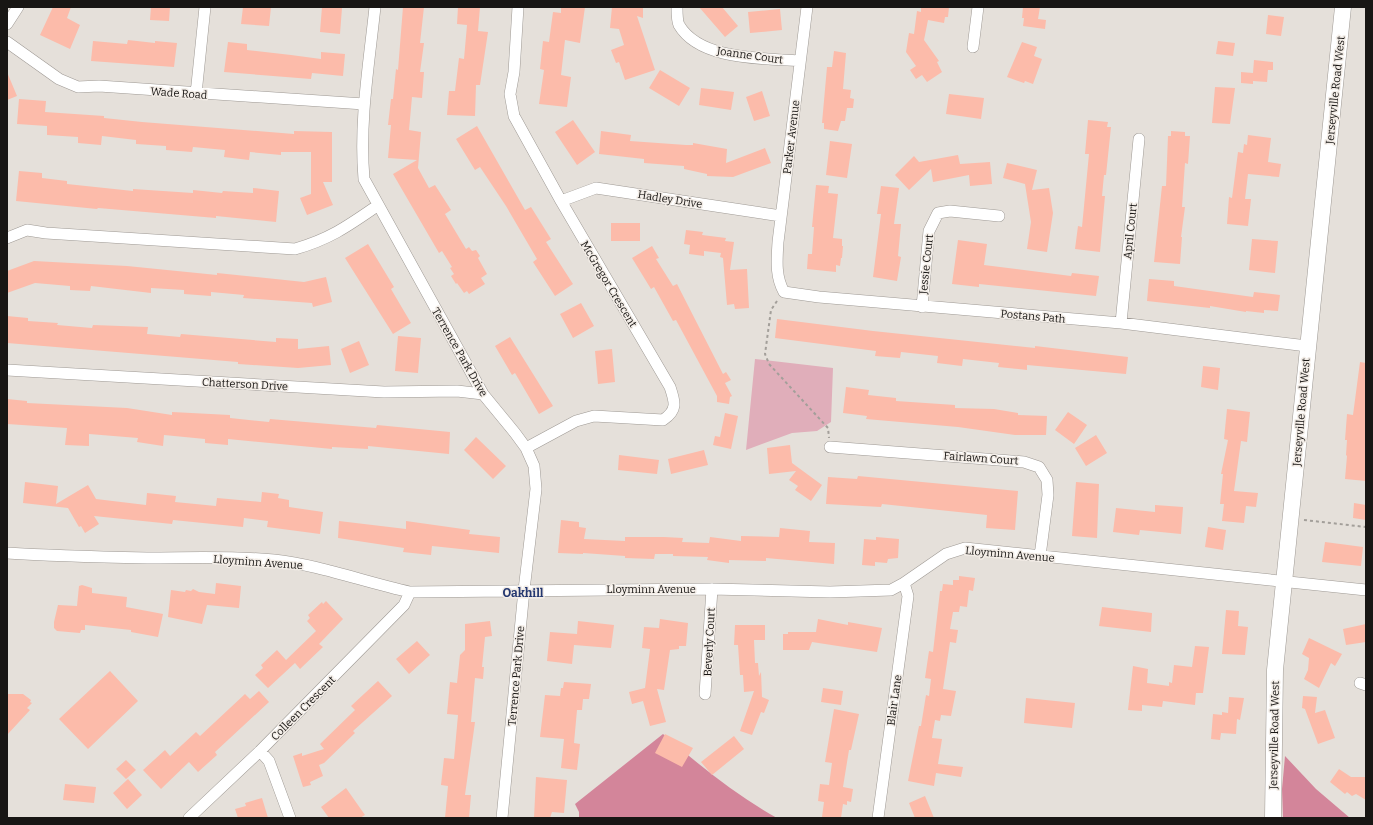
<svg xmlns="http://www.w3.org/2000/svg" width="1373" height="825" font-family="Bitter,serif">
<rect width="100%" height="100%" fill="#e5e0da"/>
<!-- green -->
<path fill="#e0aeba" d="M755 359 833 368 831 422 817 431 792 433 746 450Z"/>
<!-- forest -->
<path fill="#d3859a" d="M663 734C699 765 736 795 777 818H579V812L575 804Z
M1285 756 1316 789 1350 818H1283L1282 789Z"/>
<!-- building -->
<path fill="#fcbbaa" d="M53 7H71L67 18 80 25 70 49 40 35Z
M151 7H170L169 21 150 20Z
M243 7H271L269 26 241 24Z
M322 7 342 8 340 34 320 32Z
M403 7H424L420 43H424L420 72H424L422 98 412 97 409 130 421 132 418 168 429 188 435 185 451 210 445 214 466 249 469 247 472 251 476 250 480 256 478 258 487 274 481 278 485 284 469 294 467 291 464 293 457 283 456 284 451 276 454 274 450 268 452 267 442 251 439 253 393 174 417 160 388 158 391 125H388L391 99H393L396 69 398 70Z
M458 7H480L478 31 488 32 480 85H476L475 116 447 115 449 91H455L459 58 464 59 467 25 457 24Z
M561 7H585L580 43 565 40 561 75 571 77 567 107 539 104 544 70 540 69 543 41 549 42 553 12 561 13Z
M612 7H643V18L637 16 655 70 625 80 619 62 616 63 611 50 624 45 619 29 610 28Z
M699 7H722L738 26 725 37Z
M921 7H949L948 17H945L944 23 928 20 924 40 939 61 937 62 942 72 927 82 922 75 916 79 910 70 916 66 906 52 909 33 914 34 917 11 921 12Z
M1023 7H1040L1038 19 1046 20 1045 29 1023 26 1024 18H1022Z
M780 9 782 30 750 33 748 12Z
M1268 15 1284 17 1281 36 1266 34Z
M128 40 155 43V41L177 43 174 67 91 61 93 41 127 44Z
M1218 41 1235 43 1233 56 1216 54Z
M228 42 247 44V50L291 55 321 59V52L345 54 343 76 312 73 311 79 224 72Z
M1022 42 1037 47 1034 56 1042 59 1033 84 1025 81 1024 83 1007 77Z
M834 51 846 53 843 89 851 90 850 98 854 99 853 108H847L845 121H841L838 131 824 129V123H822L827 67H832Z
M1254 60 1273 62V70H1268L1267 82 1253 81V84L1241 83V72L1253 73Z
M660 70 690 88 679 106 649 88Z
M7 72 17 96 7 100Z
M1215 87 1235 88 1230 124 1212 123Z
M701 88 734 92 731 110 699 105Z
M762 91 770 116 754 121 746 97Z
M949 94 984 98 981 119 946 114Z
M19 99 46 101 45 112 104 116V118L142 122 294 134V131L332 132V182H323L333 205 307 215 300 198 311 194V152H281V155L250 152 249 160 224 157 225 150 193 147 192 152 166 150V146L136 144V140L102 136 101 145 78 143V137L47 135V126L17 124Z
M573 120 595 152 577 165 555 132Z
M1088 120 1108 122 1107 127H1111L1106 175H1104L1102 196H1105L1100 252 1075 249 1078 226 1082 227 1089 154H1085Z
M477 126 525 210 531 207 551 239 546 242 573 284 555 296 533 262 537 259 506 206 480 167 475 170 456 139Z
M601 131 631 135 630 141 686 145H693V143L727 149 726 163 765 148 771 163 733 177 707 176V174L684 169V166L644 163V159L599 154Z
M1171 131 1185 132V136H1190L1188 164 1185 163 1182 207H1185L1181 237H1182L1180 264 1154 262 1162 186H1166L1168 136H1171Z
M1248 135 1271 138 1268 162 1281 164 1279 177 1248 174 1245 199H1251L1248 226 1227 224 1229 197 1232 198 1238 152 1243 153 1244 144 1247 145Z
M830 141 852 144 847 178 826 175Z
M958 155 960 164 990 162 992 184 970 186 969 175 933 182 931 169 909 190 895 175 914 156 919 162Z
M1007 163 1037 170 1032 190 1049 188 1053 213 1047 252 1027 249 1031 222 1025 184 1003 178Z
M19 171 42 173V178L67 181V184L133 191V189L193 193V190L222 193 223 191 253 193V188L279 191 276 222 216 216V218L98 208 97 209 16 201Z
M816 185 829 186 828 193 838 194 833 238 842 239V246H843L842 258H841L840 266 836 265V272L807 269 808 254H812L814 227H812Z
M881 186 899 188 894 224H901L898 256 901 257 897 281 873 277 881 214H877Z
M611 223H640V241H611Z
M686 230 703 232 702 235 726 238 725 241 734 242 730 270 747 269 749 308 735 309 734 304 727 305 723 258 720 257 721 253 704 251V256L689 254 690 245 684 244Z
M1252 239 1278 241 1275 273 1249 270Z
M958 240 987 244 984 265 1071 276 1072 273 1099 276 1096 296 979 284V287L952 284Z
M368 244 394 287 391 289 411 323 393 334 345 258Z
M652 246 659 258 656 259 673 286 677 284 723 374 726 372 731 380 725 383 732 396 730 397 729 404 717 402V396L676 320 673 321 654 287 651 289 632 258Z
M34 261 127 266 217 275V273L304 282 326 277 332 302 313 307 312 303 243 298 244 295 211 292V296L184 294V290L151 288V293L91 286 90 291 70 290V286L35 283 7 293V271Z
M1149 279 1174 281V286L1253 297 1254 292 1280 295 1278 311 1264 310V313L1246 311V312L1210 306V308L1147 301Z
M581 303 594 326 573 338 560 314Z
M7 316 28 318V321L58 323 57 325 92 328 93 325 148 327 147 334 180 337 181 334 276 342V338L298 339V349L329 346 331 365 298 368 238 364V362L7 343Z
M777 319 873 331 1035 348V346L1128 357 1126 374 1027 365V370L998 367 999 363 963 359 962 366 937 363 938 356 901 352 900 358 875 356 876 351 775 338Z
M398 336 421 338 418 373 395 371Z
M510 337 553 406 539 414 515 373 512 375 495 346Z
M359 341 369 365 350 373 341 349Z
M612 349 615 382 598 384 595 351Z
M1360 362 1366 363V481L1345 479 1347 456 1346 455 1347 440H1345L1347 414 1353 415Z
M1203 366 1220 368 1218 390 1201 387Z
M846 387 869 390 868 395 896 398V401L955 405V408L994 409 1018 413V415L1047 416 1046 435H1015L958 427 866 419 867 416 843 413Z
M7 399 27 401V403L127 408 172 415V412L230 415V418L269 422 270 419 376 428 377 425 450 432 449 454 368 446V449L332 447V449L228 439V445L205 443V439L164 435 163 446 137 442 138 438 89 434V446L65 445 67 428 7 424Z
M1227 409 1250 412 1247 442 1241 441 1234 491 1258 493 1256 507 1246 506 1244 523 1222 521 1224 504H1220L1223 474H1221L1228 440 1224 439Z
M1068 412 1087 425 1074 444 1055 430Z
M725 413 738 416 731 449 713 445 715 436 720 437Z
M1096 435 1107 453 1086 466 1075 448Z
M476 437 506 466 493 479 464 450Z
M790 445 792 463 822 485 811 501 795 490 798 486 789 480 796 471 769 474 767 448Z
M704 450 708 465 671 474 668 459Z
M619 455 659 460 657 474 618 470Z
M858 476 1018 491 1015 530 986 528 987 515 882 504 881 507 826 504 828 477 857 479Z
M25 482 58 486 56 504 88 485 96 499 146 505 147 493 176 496 175 502 216 506 217 498 261 502 262 492 279 494 278 498 289 500V507L323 512 320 534 267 527 268 521 244 518 243 527 173 520 172 524 94 516 99 524 85 533 81 526 79 527 68 508 23 503Z
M1076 482 1099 484 1097 538 1072 536Z
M1354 503 1366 505V520L1353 518Z
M1155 505 1183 507 1181 534 1140 530 1139 535 1113 532 1116 508 1155 512Z
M561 520 579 522V527L586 528 584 539 625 541V537H664L683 538 682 542 709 543 710 537 741 541V536L779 537 780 528 810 531 809 542 835 543 834 564 766 558V561L729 560V563L707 560 708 557 673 556V554H655L654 559 625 558V556L583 553V554L558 553Z
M339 521 406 529V521L470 530 469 534 500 537 499 553 432 546 431 555 403 552 404 548 338 538Z
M1208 527 1226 530 1223 550 1205 547Z
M876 537 899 539 898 558 888 559 887 563 875 562V566L862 565 864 539 876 540Z
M1325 542 1363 547 1361 566 1322 562Z
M959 576 975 578 973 591 969 590 967 607 960 606 959 612H953L950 629 958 630 956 643 950 642 943 689 956 691 951 716 941 715 940 721 935 720 932 738 942 739 938 764 963 767 961 777 936 773 934 786 908 781 919 726H921L926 695 929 696 931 679 925 678 929 651 933 652 940 591H942L943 584 953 585V580H959Z
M216 583 241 586 239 608 207 605 202 624 168 617 171 590 185 592 186 590 191 591 193 589 199 592 215 594Z
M82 585 92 588V593L127 597 126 607 163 614 158 637 131 632V630L85 625V630H81L80 633 57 631 54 628V622L58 605 77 606 79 586Z
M326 601 343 619 319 644 323 647 300 669 295 663 268 688 255 675 263 668 261 665 277 650 286 660 316 631 307 621 310 618 308 615 322 602 323 604Z
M1102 607 1152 613 1151 632 1099 626Z
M1226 610 1239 611 1238 626 1248 627 1245 655 1222 654Z
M660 619 688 623 686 646H679V649L670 650 664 690 657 689 666 722 650 726 643 701 632 704 629 692 645 688 650 649 642 648 644 627 659 628Z
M818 619 848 625V622L882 628 877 652 812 642 809 650H783V634H788V632H816Z
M490 621 492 636 485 637 482 667H484L483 679 475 678 471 722H475L465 795H471L469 818H445L448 786 441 785 444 758 454 759 458 715 447 714 450 682 457 683 460 655 465 650V624Z
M578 621 614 625 611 648 574 645 572 664 547 661 550 632 577 634Z
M1366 624V642L1346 645 1343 629Z
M735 625H765V640H754L755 663H758L759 676 761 672 762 697 769 700 764 713 761 712 752 735 740 731 754 691 744 692 743 675H740L738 645H734Z
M1309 638 1342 654 1335 666 1331 663 1319 688 1304 679 1308 670 1309 658 1302 654Z
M417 641 430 655 409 674 396 659Z
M1195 646 1209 647 1203 693H1196L1195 705 1163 701 1162 707 1142 705V711L1128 710 1133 666 1148 669 1147 683 1169 686V682L1172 683 1174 665 1192 667Z
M110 671 138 701 88 749 59 719Z
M378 681 392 696 353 731 355 733 324 763 319 765 323 776 310 782 311 785 303 787 293 756 302 753V756L324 749 320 744 355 710 351 706Z
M564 682 591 684 589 699H583L582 710H577L574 743 580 744 577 770 561 768 564 739 540 737 545 695 560 696 561 688H563Z
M823 688 843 691 841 705 821 702Z
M259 691 269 702 215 752 217 755 198 772 189 762 161 789 143 770 165 750 170 756 196 732 200 736 245 694 250 699Z
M7 694H23L31 700 30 702 32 703 27 708 30 710 7 735Z
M1303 696 1317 697 1315 713 1325 710 1335 738 1318 744 1305 709 1302 708Z
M1229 697 1244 698 1240 720 1237 719 1236 734 1221 733 1220 740 1211 739 1213 714 1222 715V712L1228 713Z
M1026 698 1075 703 1072 728 1024 723Z
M834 709 859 714 851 750H849L843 787 853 789 851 802 847 801V805L843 804 841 818 822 817 824 802 818 801 820 784 829 785 832 763 825 762Z
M665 734 693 748 682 767 655 753Z
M734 736 744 749 712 775 701 762Z
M126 760 136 770 126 779 116 769Z
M1339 769 1351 777H1366V800L1356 794 1352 796 1347 792 1345 794 1330 782Z
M536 777 567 780 564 813 552 812 550 818H534Z
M128 779 142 795 127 809 113 793Z
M65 784 96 787 94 803 63 800Z
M346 788 365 815 360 818H329L321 807Z
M925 796 934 818H915L909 803Z
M262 798 268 818H238L235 809 246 806 245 803Z"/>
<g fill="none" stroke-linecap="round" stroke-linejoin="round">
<!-- minor casing -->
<g stroke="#9e9994" stroke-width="12">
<path id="minor" d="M375 7C369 64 359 122 364 179L483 394 515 433 526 448 534 466 536 489 524 590 502 818
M518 7 514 72 510 94 514 116 561 201 670 387C675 402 678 410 663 420L594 416 576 421 526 448
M677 7C677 12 677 21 679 25 700 61 765 58 800 61
M807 7 778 242C777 259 775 276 784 292L819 297 1121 323 1307 346
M7 24 18 7
M7 42 59 79 78 87 99 86 364 104
M973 47 978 7
M196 94 205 7
M561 201 596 188 781 216
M7 238 27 230 46 233 295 249C330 239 348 226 377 206
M922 307 929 231 938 213 950 211 999 216
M1121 323 1139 139
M7 370 384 392 457 391 483 394
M830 447 1024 462 1039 467 1047 480 1048 495 1040 556
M7 553C54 556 100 557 147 558 189 558 232 556 274 560 320 565 364 582 410 592L711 589 830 592 891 590 904 583 946 554 965 548 1366 590
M1360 683 1366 685
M705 694 712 589
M260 751 269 761 290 818
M189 818 260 751 404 605 410 592
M878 818 908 596 904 583"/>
</g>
<!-- secondary casing -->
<g stroke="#9e9994" stroke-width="17">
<path id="secondary" d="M1273 818 1275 670 1343 7"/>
</g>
<!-- path -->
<path stroke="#a39f9a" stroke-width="2" stroke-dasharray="3 3" stroke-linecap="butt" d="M777 301 771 310 765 354 769 364 828 428 829 438
M1304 520 1366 527"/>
<!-- minor -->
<use href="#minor" stroke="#fff" stroke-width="11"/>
<!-- secondary -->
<use href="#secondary" stroke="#fff" stroke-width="16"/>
</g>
<g text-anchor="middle" stroke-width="3" stroke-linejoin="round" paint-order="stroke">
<!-- street labels -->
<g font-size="11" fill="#181614" stroke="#f3ede7">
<text transform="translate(750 55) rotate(8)" y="4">Joanne Court</text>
<text transform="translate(1335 90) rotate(-84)" y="4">Jerseyville Road West</text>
<text transform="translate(179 93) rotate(4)" y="4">Wade Road</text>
<text transform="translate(791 137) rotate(-83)" y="4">Parker Avenue</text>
<text transform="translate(670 199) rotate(9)" y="4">Hadley Drive</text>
<text transform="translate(1130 231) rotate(-84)" y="4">April Court</text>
<text transform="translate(926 264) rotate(-84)" y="4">Jessie Court</text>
<text transform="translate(609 284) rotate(59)" y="4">McGregor Crescent</text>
<text transform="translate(1033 316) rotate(5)" y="4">Postans Path</text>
<text transform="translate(460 352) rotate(60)" y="4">Terrence Park Drive</text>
<text transform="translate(245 384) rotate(3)" y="4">Chatterson Drive</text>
<text transform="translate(1301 412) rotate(-85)" y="4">Jerseyville Road West</text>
<text transform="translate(981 458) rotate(4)" y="4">Fairlawn Court</text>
<text transform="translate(1010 554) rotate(5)" y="4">Lloyminn Avenue</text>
<text transform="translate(258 562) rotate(4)" y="4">Lloyminn Avenue</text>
<text x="651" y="593">Lloyminn Avenue</text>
<text transform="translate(709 642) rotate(-87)" y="4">Beverly Court</text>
<text transform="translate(516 676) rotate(-85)" y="4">Terrence Park Drive</text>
<text transform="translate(894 700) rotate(-82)" y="4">Blair Lane</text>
<text transform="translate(303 708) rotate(-45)" y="4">Colleen Crescent</text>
<text transform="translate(1274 735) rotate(-89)" y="4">Jerseyville Road West</text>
</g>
<!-- neighbourhood labels -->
<g font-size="12" font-weight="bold" fill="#253870" stroke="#f3ede7">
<text x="523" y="597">Oakhill</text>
</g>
</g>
<!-- border -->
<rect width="1373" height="825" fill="none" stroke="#181614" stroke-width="16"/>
</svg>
